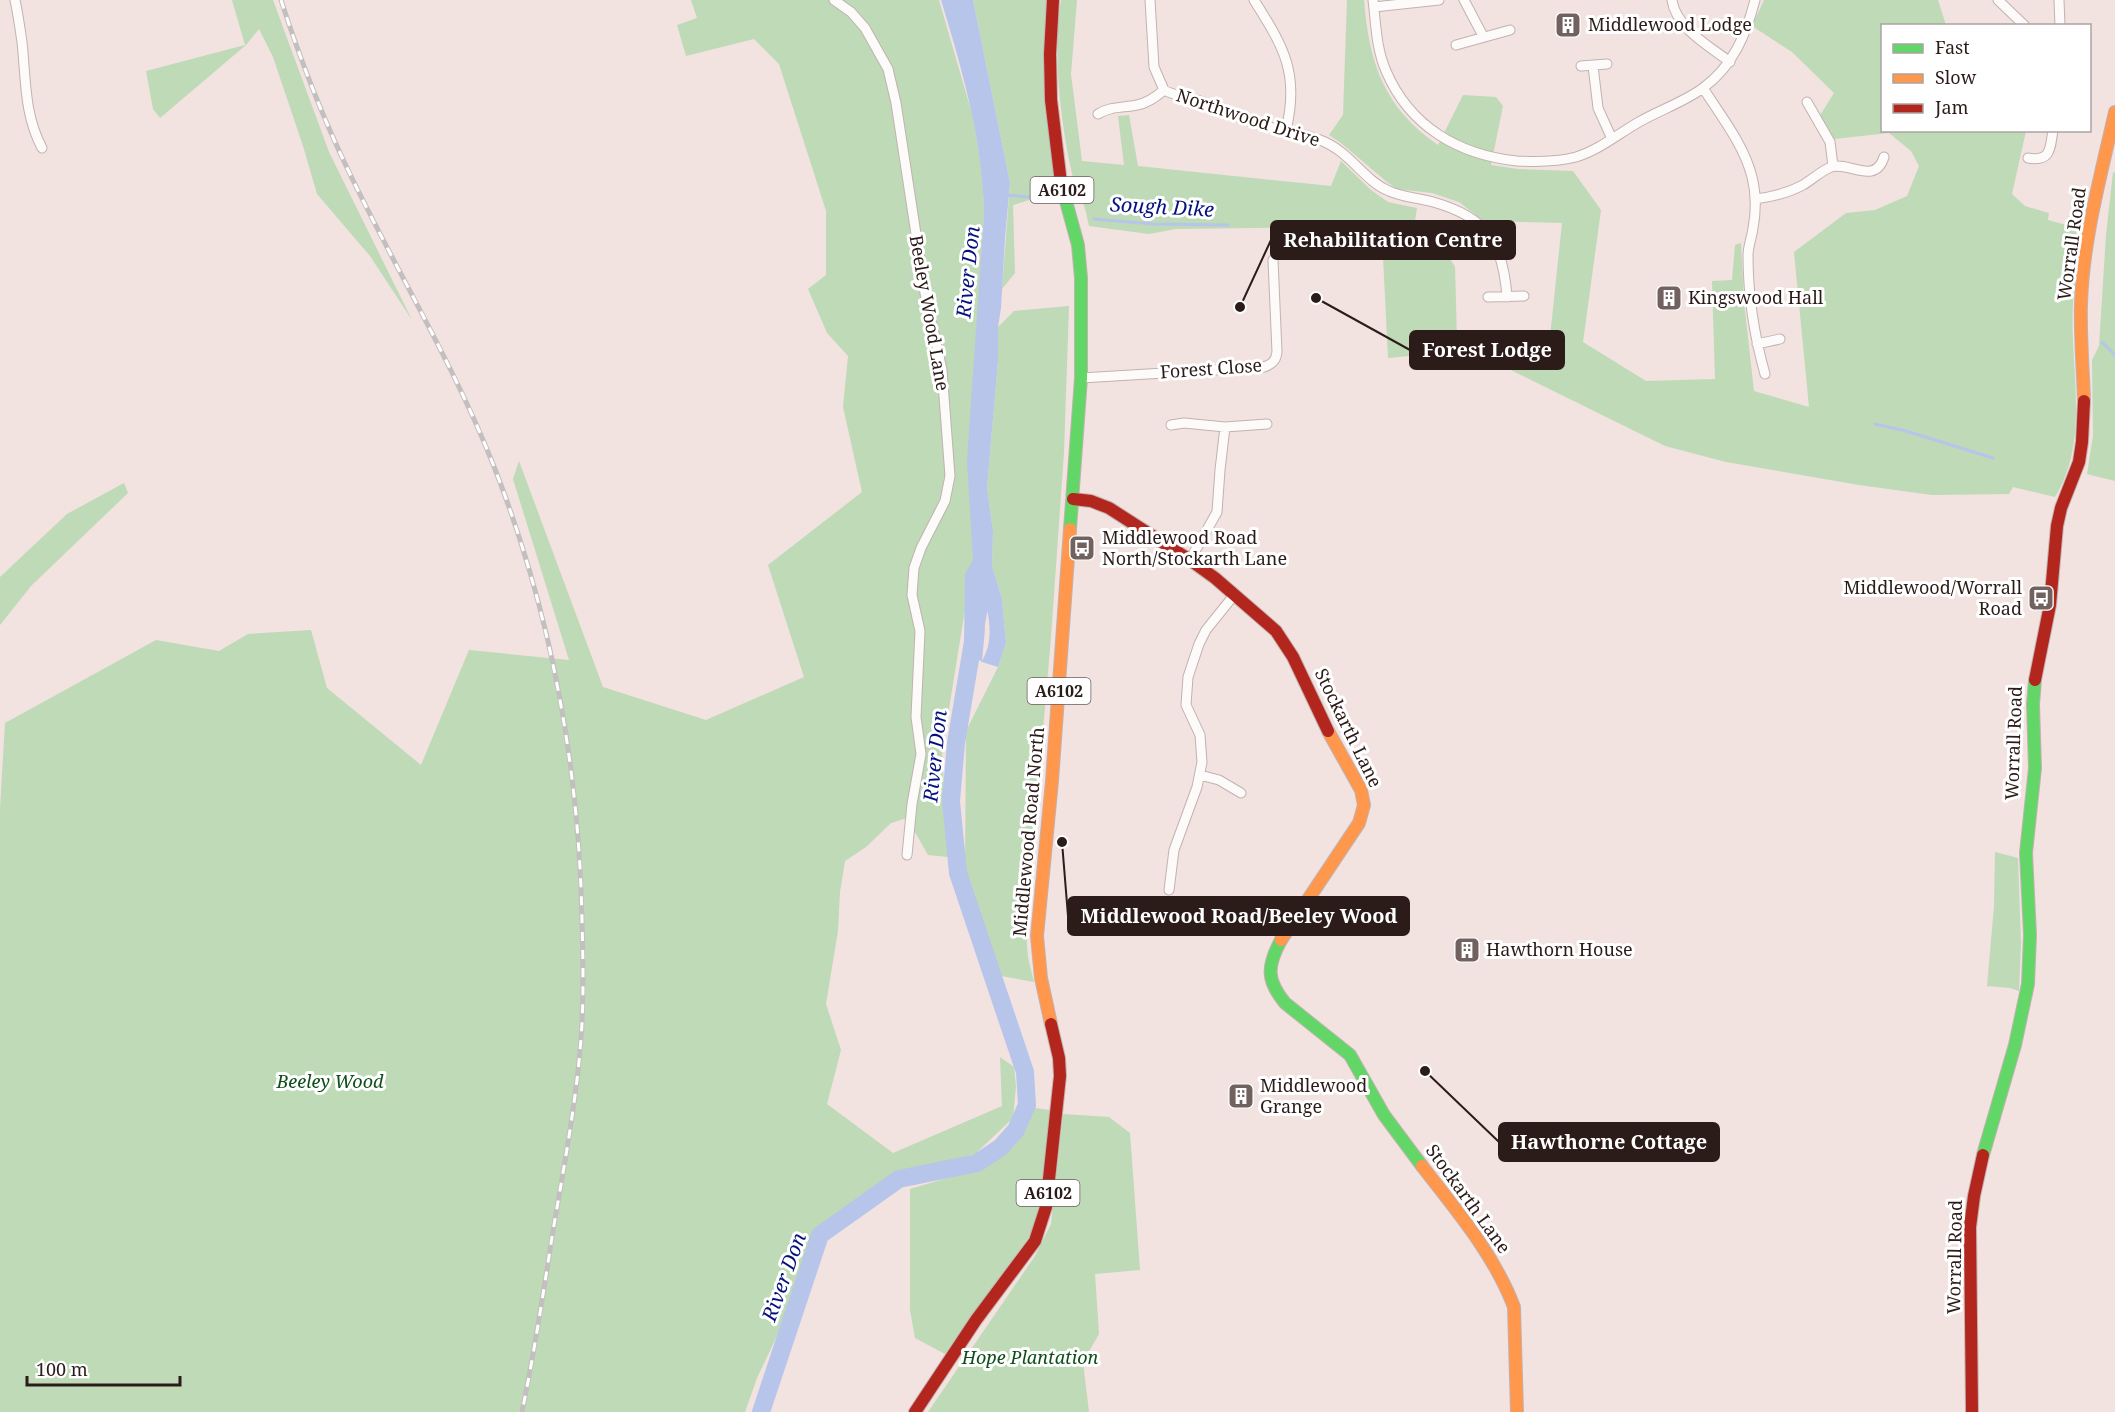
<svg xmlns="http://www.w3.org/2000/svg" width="2115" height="1412" font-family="'Noto Serif',serif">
<rect width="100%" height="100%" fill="#f2e2e0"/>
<!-- green -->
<path fill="#bedab7" d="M232 0H273L329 152 412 320 370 256 317 194 303 146 273 57 259 29 246 45 160 118 153 109 146 71 245 45Z
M691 0H939L973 117 983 177 984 213 976 344 973 560 942 752 948 857 928 855 907 818 891 823 866 847 845 861 840 892 838 931 826 1004 841 1050 827 1104 893 1153 1002 1106 1000 1057 1014 1067 1016 1086 1013 1118 975 1154 924 1168 845 1210 810 1267 757 1378 745 1412H0V809L5 723 156 640 219 651 248 634 311 630 327 688 421 765 469 650 569 660 513 479 519 461 603 687 706 720 804 677 768 565 862 492 843 407 848 356 827 333 808 289 826 275V211L779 64 754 39 686 56 677 25 697 18Z
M973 0H1047L1057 186 1050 183H1031L1033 199 1013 205 1015 273 1002 289 1010 183Z
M1061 0H1077L1071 74 1082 161 1124 165 1118 116 1129 115 1138 166 1331 186 1341 161 1371 190 1388 202 1417 208 1413 234 1442 245 1455 267 1457 340 1497 355 1527 350 1550 337 1562 223 1484 221 1459 202 1432 193 1397 189 1387 182 1341 143 1329 135 1343 115 1347 0H1364C1369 63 1384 108 1438 145L1463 95 1496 97 1503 106 1491 165 1518 169 1573 171 1601 210 1583 342 1646 381 1715 379 1712 281 1732 280 1735 245 1741 243 1744 302 1754 391 1809 407 1794 252 1846 213 1875 210 1907 196 1919 166 1911 151 1889 133 1834 139 1819 117 1834 93 1792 52 1752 26 1764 0H1938L1946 25 1882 26V130L2026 131 2012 194 2025 206 2049 213 2048 220 2084 230C2080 254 2074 279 2073 303 2069 368 2091 438 2055 497L2013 487 2009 494 1932 495 1859 485 1726 462 1665 446 1474 352 1462 351 1388 358 1383 256 1330 252 1326 227 1176 229 1149 234 1089 226C1087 218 1086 210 1083 203 1080 196 1076 190 1074 182 1061 128 1052 55 1061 0Z
M2113 172 2115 173V481L2087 474 2093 436 2092 360 2099 346 2106 235Z
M1069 306 1064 452 1051 637 1026 930 1028 958 1034 982 1001 976 965 869 966 731 998 667 1006 643 1002 599 992 566 993 531 987 488 998 361V327L1014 311Z
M124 483 128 493 31 586 0 625V577L67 514Z
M1995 852 2018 858 2021 943 2019 991 2010 988 1987 986 1994 906Z
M1035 1108 1050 1110 1042 1190 1037 1219 1029 1237 945 1354 915 1338 910 1310V1189L987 1166 1004 1154 1025 1131Z
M1063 1114 1109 1117 1130 1133 1140 1270 1095 1274 1099 1334 1083 1362 1089 1412H928L1035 1256 1051 1224Z"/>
<!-- water -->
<path fill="#b7c5eb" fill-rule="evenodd" d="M941 0H973L1010 183 1005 238 1001 308 998 327V361L987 488 993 531 992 566 1002 599 1006 643 998 667 982 662 964 648 965 574 973 560 967 461 984 213C983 141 962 69 941 0ZM982 591C989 615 995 638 982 661L985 629 979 606Z"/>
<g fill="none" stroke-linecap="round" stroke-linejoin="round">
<!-- stream -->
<path stroke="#b7c5eb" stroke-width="3" d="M1005 195 1030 197
M1094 219 1153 224 1228 225
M2102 342 2115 355
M1875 424 1906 431 1993 458"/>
<!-- river -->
<path stroke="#b7c5eb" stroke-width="18" d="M761 1412 820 1235 899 1179 977 1163 1001 1147 1016 1130 1027 1105 1025 1072 958 873 951 801 956 743 983 582 982 570"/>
<!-- street casing -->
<g stroke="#c2b2b0" stroke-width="11">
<path id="street" d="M15 0C18 14 20 28 22 42 26 79 24 114 42 148
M834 0 851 12 865 28 888 69 896 103 925 293 942 370 950 476 945 501 921 548 914 568 912 595 920 631 916 717 921 754 912 804 907 855
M1254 0C1283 46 1300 73 1286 130
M1373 0C1376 24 1376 48 1386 71 1410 127 1459 155 1517 161 1536 162 1557 162 1576 157 1599 150 1618 134 1639 122 1660 110 1684 102 1703 88 1733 66 1746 35 1755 0
M1464 0 1483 36
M1672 0C1676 28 1709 46 1730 62
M1998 0 2025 26
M2059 0 2060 26
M1374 7 1439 0
M1456 45 1510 30
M1581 66 1607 64
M1593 66 1598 108 1612 139
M1703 88C1721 116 1744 145 1752 177 1756 193 1756 212 1753 228 1752 237 1748 246 1748 255 1748 295 1754 335 1765 374
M1164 90C1177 97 1189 97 1203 102 1220 108 1236 117 1254 123 1275 129 1298 132 1320 140 1350 151 1364 181 1389 191 1402 197 1418 198 1433 202 1487 217 1503 242 1507 297
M1807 102 1830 142 1833 166
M1098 114C1111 106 1123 108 1137 105 1148 103 1156 97 1164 90L1154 67 1150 0
M2028 158C2051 162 2050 149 2053 130
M1755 199C1772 197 1788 193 1803 185 1813 179 1821 171 1831 167 1848 161 1875 186 1884 157
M1488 297 1524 296
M1757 344 1780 339
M1081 378 1264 367C1272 364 1276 361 1277 352L1273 260
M1171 425 1184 423 1225 427 1267 424
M1190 560 1217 512 1220 470 1225 427
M1200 775 1219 780 1241 793
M1169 890 1174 850 1197 787 1202 762 1200 735 1186 705 1188 677 1199 644 1206 630 1235 594"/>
</g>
<!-- fast casing -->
<g stroke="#c2b2b0" stroke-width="14">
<path id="fast" d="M1064 194 1078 245 1081 278V378L1070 529
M1281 940C1267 966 1266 980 1285 1003L1350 1055 1384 1115 1422 1166
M1983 1155 2015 1045 2028 984 2030 935 2026 853 2035 768 2033 704 2035 680"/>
</g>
<!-- slow casing -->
<g stroke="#c2b2b0" stroke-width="14">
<path id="slow" d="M2084 401C2083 368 2080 336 2081 304 2083 239 2101 175 2115 112
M1281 940 1359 823 1364 805 1361 790 1328 731
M1051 1024 1041 978 1037 936 1052 781 1070 529
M1422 1166C1456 1210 1494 1254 1514 1307L1517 1412"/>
</g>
<!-- jam casing -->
<g stroke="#c2b2b0" stroke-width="14">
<path id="jam" d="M1053 0 1050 54 1051 100 1061 183 1064 194
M1073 499 1091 501 1109 508 1190 560 1215 578 1276 631 1293 657 1328 731
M2035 680 2050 605 2057 526 2061 508 2079 462 2082 442 2084 401
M915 1412 976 1320 1035 1241 1046 1207 1060 1076 1059 1058 1051 1024
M1972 1412 1970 1227 1974 1196 1983 1155"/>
</g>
<!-- street -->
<use href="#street" stroke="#fdfbfa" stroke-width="9"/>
<!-- fast -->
<use href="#fast" stroke="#63d668" stroke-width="12"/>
<!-- slow -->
<use href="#slow" stroke="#ff974d" stroke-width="12"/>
<!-- jam -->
<use href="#jam" stroke="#b3261e" stroke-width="12"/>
<!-- rail casing -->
<g stroke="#c3bfbf" stroke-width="5">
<path id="rail" d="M281 0C300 59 322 116 349 172 396 270 453 363 493 464 550 609 579 765 582 920 583 959 584 1000 581 1039 576 1105 563 1171 552 1237 543 1295 534 1354 522 1412"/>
</g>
<!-- rail -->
<use href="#rail" stroke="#fff" stroke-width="3" stroke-dasharray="9" stroke-linecap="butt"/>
</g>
<!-- icons -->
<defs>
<g id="building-square" transform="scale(1.35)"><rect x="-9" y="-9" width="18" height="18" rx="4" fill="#71615f" stroke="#fff"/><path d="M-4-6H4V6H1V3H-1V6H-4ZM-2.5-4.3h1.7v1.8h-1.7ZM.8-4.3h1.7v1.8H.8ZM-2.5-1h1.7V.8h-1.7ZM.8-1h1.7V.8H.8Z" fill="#fff"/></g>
<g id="bus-square" transform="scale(1.35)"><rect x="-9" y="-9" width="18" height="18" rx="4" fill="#71615f" stroke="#fff"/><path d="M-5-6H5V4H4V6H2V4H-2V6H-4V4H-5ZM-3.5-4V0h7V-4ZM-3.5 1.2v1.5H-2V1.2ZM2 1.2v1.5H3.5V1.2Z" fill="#fff"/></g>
</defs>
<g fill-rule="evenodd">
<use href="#building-square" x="1568" y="25"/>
<use href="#building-square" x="1669" y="298"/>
<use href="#bus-square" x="1082" y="548"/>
<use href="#bus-square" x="2041" y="598"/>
<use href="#building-square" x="1467" y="950"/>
<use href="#building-square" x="1241" y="1096"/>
</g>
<g text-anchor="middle" stroke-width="6" stroke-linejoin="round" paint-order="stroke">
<!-- shield labels -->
<g fill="#fff" stroke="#6b5f5e" stroke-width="1.5">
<rect x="1030.5" y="177" width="63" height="26" rx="4.5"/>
<rect x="1027.5" y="678" width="63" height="26" rx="4.5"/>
<rect x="1016.5" y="1180" width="63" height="26" rx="4.5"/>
</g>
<g font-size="16" font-weight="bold" fill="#2b1b19">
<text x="1062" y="196">A6102</text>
<text x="1059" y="697">A6102</text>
<text x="1048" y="1199">A6102</text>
</g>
<!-- poi labels -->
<g font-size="18" fill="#2b1b19" stroke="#fff" text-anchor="start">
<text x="1588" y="31">Middlewood Lodge</text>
<text x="1688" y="304">Kingswood Hall</text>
<text x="1102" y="544">Middlewood Road<tspan x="1102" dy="21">North/Stockarth Lane</tspan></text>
<text x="2022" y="594" text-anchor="end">Middlewood/Worrall<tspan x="2022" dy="21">Road</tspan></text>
<text x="1486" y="956">Hawthorn House</text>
<text x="1260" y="1092">Middlewood<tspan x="1260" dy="21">Grange</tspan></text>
</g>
<!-- street labels -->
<g font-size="18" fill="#2b1b19" stroke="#fff">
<text transform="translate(1248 118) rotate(18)" y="6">Northwood Drive</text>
<text transform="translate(2072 244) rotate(-82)" y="6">Worrall Road</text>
<text transform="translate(929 313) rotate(80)" y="6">Beeley Wood Lane</text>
<text transform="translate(1211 369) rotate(-4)" y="6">Forest Close</text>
<text transform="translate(1348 728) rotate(64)" y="6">Stockarth Lane</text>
<text transform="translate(2014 743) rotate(-88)" y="6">Worrall Road</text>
<text transform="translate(1029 832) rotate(-85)" y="6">Middlewood Road North</text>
<text transform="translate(1468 1199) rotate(54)" y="6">Stockarth Lane</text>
<text transform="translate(1955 1257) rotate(-89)" y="6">Worrall Road</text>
</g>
<!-- park labels -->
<g font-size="18" font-style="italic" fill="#104e19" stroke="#fff">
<text x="330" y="1088">Beeley Wood</text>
<text x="1030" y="1364">Hope Plantation</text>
</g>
<!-- water labels -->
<g font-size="20" font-style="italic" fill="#04117d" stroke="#fff">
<text transform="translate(1162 207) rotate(3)" y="7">Sough Dike</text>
<text transform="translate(968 272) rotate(-84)" y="7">River Don</text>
<text transform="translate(935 756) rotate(-84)" y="7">River Don</text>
<text transform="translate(784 1277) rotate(-70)" y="7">River Don</text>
</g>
</g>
<!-- callouts -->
<path fill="none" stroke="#2b1b19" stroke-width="2" d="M1240 307L1271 240M1316 298L1410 350M1062 842L1068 916M1425 1071L1499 1142"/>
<g fill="#2b1b19" stroke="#fff" stroke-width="2">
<circle cx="1240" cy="307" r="6"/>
<circle cx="1316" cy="298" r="6"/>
<circle cx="1062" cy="842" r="6"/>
<circle cx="1425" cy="1071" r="6"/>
</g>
<g fill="#2b1b19" stroke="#2b1b19" stroke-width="2">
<rect x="1271" y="221" width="244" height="38" rx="6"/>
<rect x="1410" y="331" width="154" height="38" rx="6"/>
<rect x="1068" y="897" width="341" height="38" rx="6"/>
<rect x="1499" y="1123" width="220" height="38" rx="6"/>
</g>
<g font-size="20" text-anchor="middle" font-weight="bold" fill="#fff">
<text x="1393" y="247">Rehabilitation Centre</text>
<text x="1487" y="357">Forest Lodge</text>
<text x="1239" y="923">Middlewood Road/Beeley Wood</text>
<text x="1609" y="1149">Hawthorne Cottage</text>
</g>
<!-- legend -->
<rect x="1881" y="24" width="210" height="108" fill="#ffffff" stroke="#aaa4a3" stroke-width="1.5"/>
<rect x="1893" y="44" width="30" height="9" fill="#63d668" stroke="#aaa4a3" stroke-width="1.5"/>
<text x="1935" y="54" font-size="18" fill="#2b1b19">Fast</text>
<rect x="1893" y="74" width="30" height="9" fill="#ff974d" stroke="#aaa4a3" stroke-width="1.5"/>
<text x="1935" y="84" font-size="18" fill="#2b1b19">Slow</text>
<rect x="1893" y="104" width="30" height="9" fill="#b3261e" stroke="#aaa4a3" stroke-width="1.5"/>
<text x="1935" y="114" font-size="18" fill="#2b1b19">Jam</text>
<!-- scale -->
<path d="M27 1376v9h153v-9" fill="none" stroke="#2b1b19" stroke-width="3"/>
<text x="36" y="1376" font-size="18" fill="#2b1b19" stroke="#ffffff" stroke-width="4.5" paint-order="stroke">100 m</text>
</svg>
